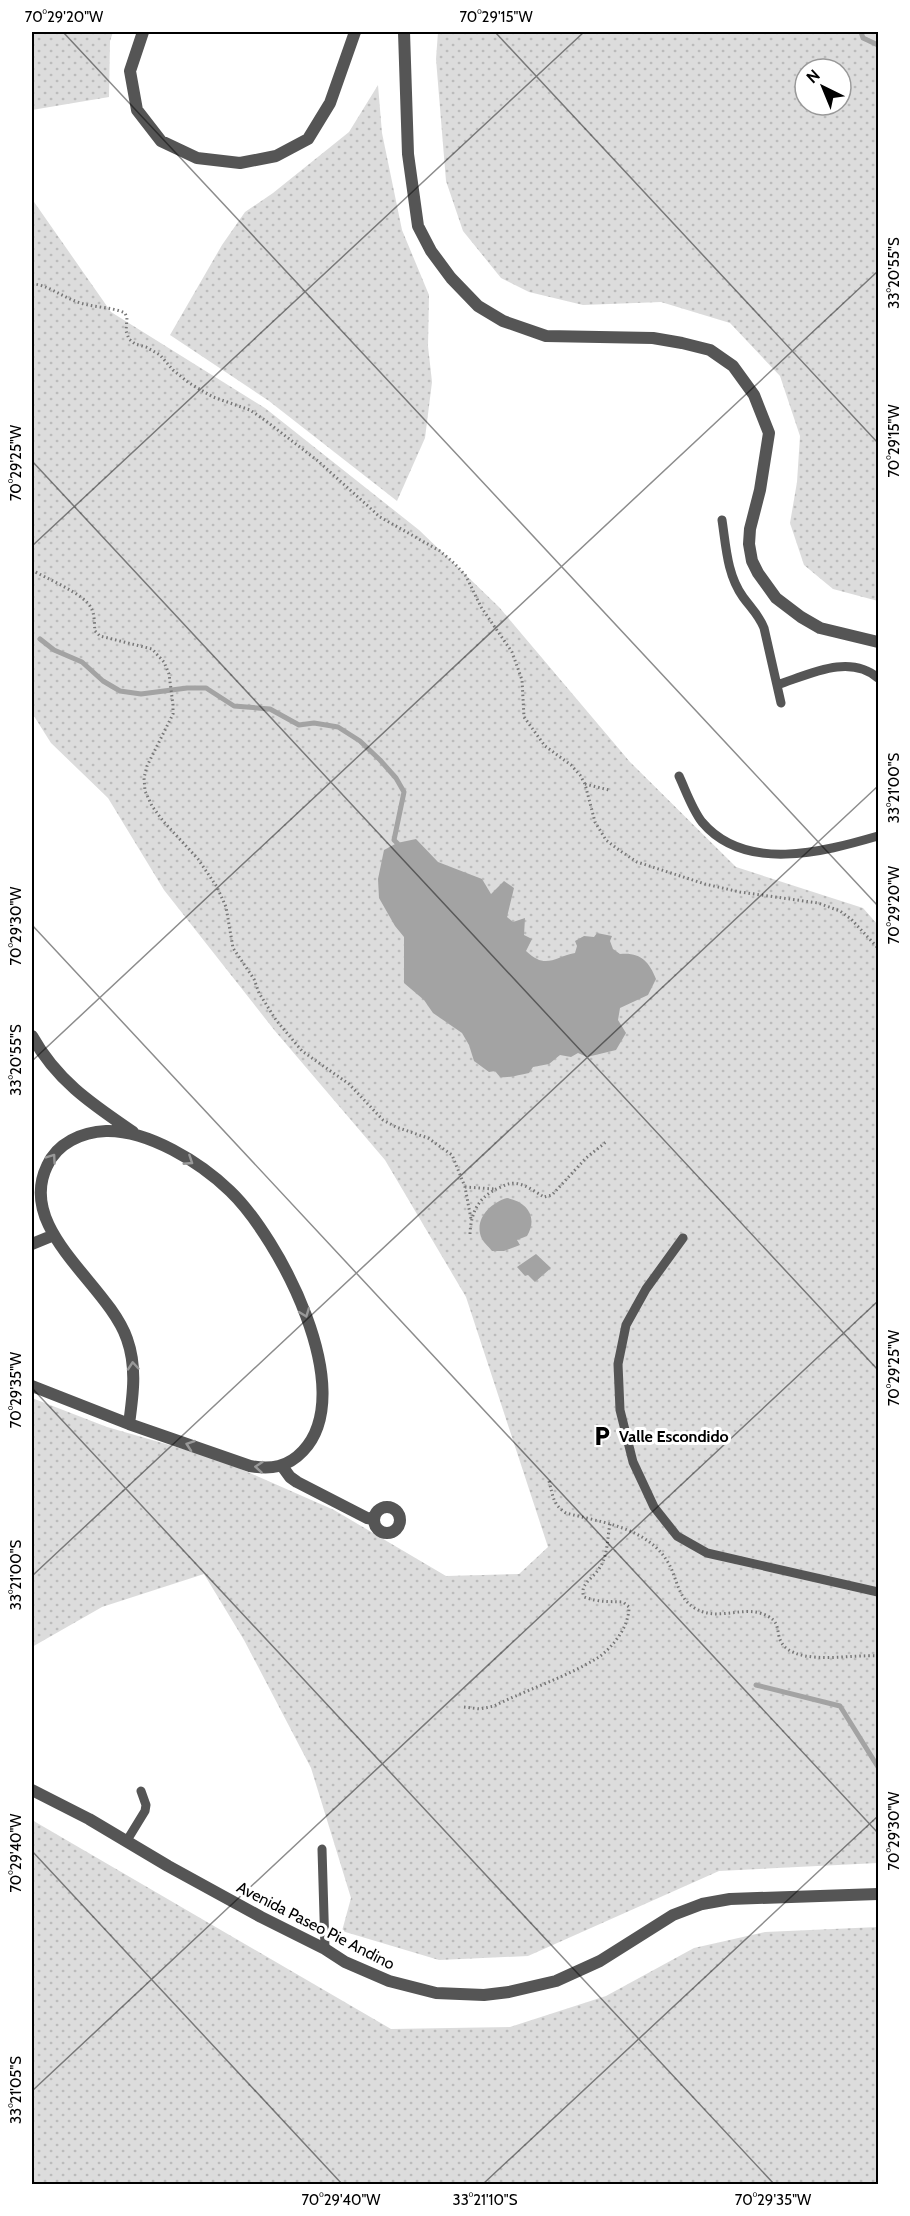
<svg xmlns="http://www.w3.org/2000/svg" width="910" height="2216" font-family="Cabin,sans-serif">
<defs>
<pattern id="grass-dots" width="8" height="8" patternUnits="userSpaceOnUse" patternTransform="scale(1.5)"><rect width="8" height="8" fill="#dcdcdc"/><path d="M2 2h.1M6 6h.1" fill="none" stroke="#bbb" stroke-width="1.8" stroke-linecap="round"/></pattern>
</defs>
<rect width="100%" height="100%" fill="#fff"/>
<!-- grass -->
<path fill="url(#grass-dots)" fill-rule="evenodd" d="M32 32H113L110 41 109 97 32 110Z
M438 32H878V601L833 589 804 565 790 523 797 482 800 436 780 376 730 323 661 302 583 305 529 292 501 278 463 231 446 181 436 59ZM805 69H841V105H805Z
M378 85 382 133 402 230 429 295 428 346 432 382 425 438 397 501 269 401 170 335 222 245 245 212 273 193 349 132Z
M32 199 111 312 265 408 419 530 499 607 630 762 736 867 863 908 878 925V1863L719 1871 528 1956 439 1960 342 1931 351 1898 311 1768 244 1640 204 1574 102 1607 32 1647V1398L107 1427 218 1459 334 1510 446 1576 519 1574 548 1547 466 1297 385 1160 275 1031 164 890 108 798 51 743 32 713Z
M32 1820 391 2029 510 2027 606 1996 694 1948 765 1932 878 1927V2184H32Z"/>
<!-- water -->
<path fill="#a3a3a3" d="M416 839 438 862 482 879 491 894 504 881 514 888 507 917 513 922 525 918 524 935 532 939 526 951C546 970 554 957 575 953L577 946 575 941 584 936 594 937 597 933 612 936 610 941 613 949 620 954C640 952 649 961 656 979L648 995 620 1008 618 1020 626 1033 616 1050 587 1057 578 1053 571 1057 560 1055 549 1064 533 1067 529 1073C518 1075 511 1078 500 1077L495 1071 489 1072 474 1061 469 1045 462 1033 433 1013 424 1000 404 983V937L395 926 379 898 378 879 384 850 397 843Z
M507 1198C528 1202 538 1218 527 1236L517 1240 520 1245 504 1251H492C489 1247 484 1243 482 1239 473 1220 490 1203 507 1198Z
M536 1254 551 1268 535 1282 528 1275 525 1276 517 1267Z"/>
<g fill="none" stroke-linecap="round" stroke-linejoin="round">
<!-- stream -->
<path stroke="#a3a3a3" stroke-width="5" d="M861 32 863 38 878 45
M40 639 54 650 82 662 103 681 120 691 141 694 187 688H206L234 706 270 709 299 725 314 723 338 727 360 741 380 760 396 778 404 792 394 840 397 843
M756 1685 840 1706 878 1767"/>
<!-- path -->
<path stroke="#777" stroke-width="3" stroke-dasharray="1.5 3" stroke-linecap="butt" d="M32 284C46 284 61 296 75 301 91 308 110 306 125 313L127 318 126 331 129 339 135 344 146 347 160 355 173 370 189 383 213 397 250 410 266 421 318 461 380 517 440 551 455 564 466 576 481 607 512 652 522 680 524 717 545 746 571 765 580 775 585 784 595 822 606 840 619 850 637 862 705 884 740 892 818 903 840 911 851 919 878 948
M32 570C45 578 85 594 91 608 95 614 94 624 95 631L100 636 152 649 164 662 169 674 173 705V714L147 766 144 778 145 791 152 806 163 821 198 859 217 887 226 907 233 948 254 979 259 993 276 1020 302 1051 349 1084 383 1120 396 1127 428 1138 452 1155 465 1187 471 1219
M585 784 609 790
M465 1187 494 1189
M470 1234C471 1211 479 1196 501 1187 507 1184 512 1182 519 1184 528 1186 537 1193 544 1197L552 1195 586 1158 606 1142
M549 1481C553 1496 553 1505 566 1513 603 1523 648 1527 669 1564 677 1579 678 1597 693 1607 715 1622 738 1607 760 1613 786 1621 772 1634 785 1647 805 1665 852 1654 878 1656
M464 1707 480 1709 494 1706C528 1689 567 1677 599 1657 614 1646 629 1626 629 1607L623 1602C608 1601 601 1603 584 1597 579 1585 592 1579 598 1570 608 1558 607 1539 610 1524"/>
<!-- service -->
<path stroke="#555" stroke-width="9" d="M722 520C726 546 727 575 743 597 751 608 759 615 764 628L781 703
M777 685C808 675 849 653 878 678
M679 776C686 791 692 809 702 822 745 873 823 852 878 836
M683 1238 646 1289 626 1325 618 1364 620 1410 633 1462 654 1507 677 1536 707 1553 878 1592
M126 1842 145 1811 146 1805 141 1791
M322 1849 325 1949"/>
<!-- minor -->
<path stroke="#555" stroke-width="12" d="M143 32 130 71 137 110 161 141 197 158 240 163 276 156 308 139 330 103 355 32
M404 32 408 154 418 226 431 251 451 278 478 306 503 321 546 336 653 338 682 343 710 350 733 366 754 395 769 433 760 490 750 529 749 544 752 561 758 573 776 598 801 617 820 628 878 642
M32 1036C57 1081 92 1104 133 1132
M32 1244 54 1235
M32 1386 129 1424 250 1466C271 1470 288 1467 303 1451 360 1391 279 1238 230 1191 200 1162 148 1130 106 1131 82 1132 57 1143 47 1166 16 1230 108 1284 127 1339 137 1367 133 1395 129 1424
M282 1466 290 1477 297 1482 367 1518 374 1519
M374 1520a13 13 0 1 1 26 0a13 13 0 1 1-26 0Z
M32 1790 89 1819 168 1866 261 1917 325 1949 345 1962 389 1981 436 1993 484 1995 509 1992 556 1981 600 1961 673 1915 702 1904 730 1899 878 1894"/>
</g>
<!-- one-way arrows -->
<defs><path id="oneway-chevron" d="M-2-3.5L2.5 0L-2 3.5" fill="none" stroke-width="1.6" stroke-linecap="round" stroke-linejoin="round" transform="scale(1.5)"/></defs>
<g stroke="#999">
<use href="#oneway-chevron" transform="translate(52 1158) rotate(-55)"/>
<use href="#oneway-chevron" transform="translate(189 1161) rotate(33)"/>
<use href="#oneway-chevron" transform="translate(305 1313) rotate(69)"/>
<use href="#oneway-chevron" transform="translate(133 1366) rotate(-95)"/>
<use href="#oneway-chevron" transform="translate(190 1445) rotate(-161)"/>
<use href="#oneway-chevron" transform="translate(259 1467) rotate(-175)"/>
</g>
<!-- ticks -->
<path fill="none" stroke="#000" stroke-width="1.5" stroke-opacity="0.45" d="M63 32 878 906M495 32 878 443M32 461 878 1370M32 546 584 32M32 925 878 1833M32 1061 878 271M32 1388 774 2184M32 1576 878 786M32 1851 342 2184M32 2091 878 1301M483 2184 878 1816"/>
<!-- icons -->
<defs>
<g id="parking-bare" transform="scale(1.62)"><path d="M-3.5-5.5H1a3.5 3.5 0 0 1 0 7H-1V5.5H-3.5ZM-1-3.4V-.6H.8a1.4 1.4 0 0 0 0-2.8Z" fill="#000" stroke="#fff" stroke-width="2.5" paint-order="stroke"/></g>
</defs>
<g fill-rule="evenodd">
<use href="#parking-bare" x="602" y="1436"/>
</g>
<g text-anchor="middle" stroke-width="6" stroke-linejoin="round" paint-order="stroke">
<!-- poi labels -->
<g font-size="16" font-weight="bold" fill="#000" stroke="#fff" text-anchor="start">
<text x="619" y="1442">Valle Escondido</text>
</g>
<!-- street labels -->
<g font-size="16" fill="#000" stroke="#fff">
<text transform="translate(316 1925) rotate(27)" y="6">Avenida Paseo Pie Andino</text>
</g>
</g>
<!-- border -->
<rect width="910" height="2216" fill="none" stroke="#ffffff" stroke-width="66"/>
<!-- north arrow -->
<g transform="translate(823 87) rotate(317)"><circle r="28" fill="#ffffff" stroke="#999999" stroke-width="1.5"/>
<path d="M0-4.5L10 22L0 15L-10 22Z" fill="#000000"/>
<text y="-9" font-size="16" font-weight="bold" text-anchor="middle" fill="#000000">N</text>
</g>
<rect x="33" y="33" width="844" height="2150" fill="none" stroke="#000" stroke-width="2"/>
<g font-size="15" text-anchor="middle" fill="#000">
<text x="64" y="22">70°29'20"W</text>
<text x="496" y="22">70°29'15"W</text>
<text transform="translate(894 273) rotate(-90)" y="5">33°20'55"S</text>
<text transform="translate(894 441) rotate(-90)" y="5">70°29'15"W</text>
<text transform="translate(16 463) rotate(-90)" y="5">70°29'25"W</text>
<text transform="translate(894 788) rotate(-90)" y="5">33°21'00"S</text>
<text transform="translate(894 905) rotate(-90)" y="5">70°29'20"W</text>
<text transform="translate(16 926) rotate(-90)" y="5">70°29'30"W</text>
<text transform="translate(16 1060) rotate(-90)" y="5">33°20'55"S</text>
<text transform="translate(894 1368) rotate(-90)" y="5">70°29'25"W</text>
<text transform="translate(16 1390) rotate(-90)" y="5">70°29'35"W</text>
<text transform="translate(16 1575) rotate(-90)" y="5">33°21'00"S</text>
<text transform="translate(894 1831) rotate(-90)" y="5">70°29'30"W</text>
<text transform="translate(16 1853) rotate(-90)" y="5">70°29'40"W</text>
<text transform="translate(16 2090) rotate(-90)" y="5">33°21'05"S</text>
<text x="341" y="2205">70°29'40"W</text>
<text x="485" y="2205">33°21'10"S</text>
<text x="773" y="2205">70°29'35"W</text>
</g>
</svg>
